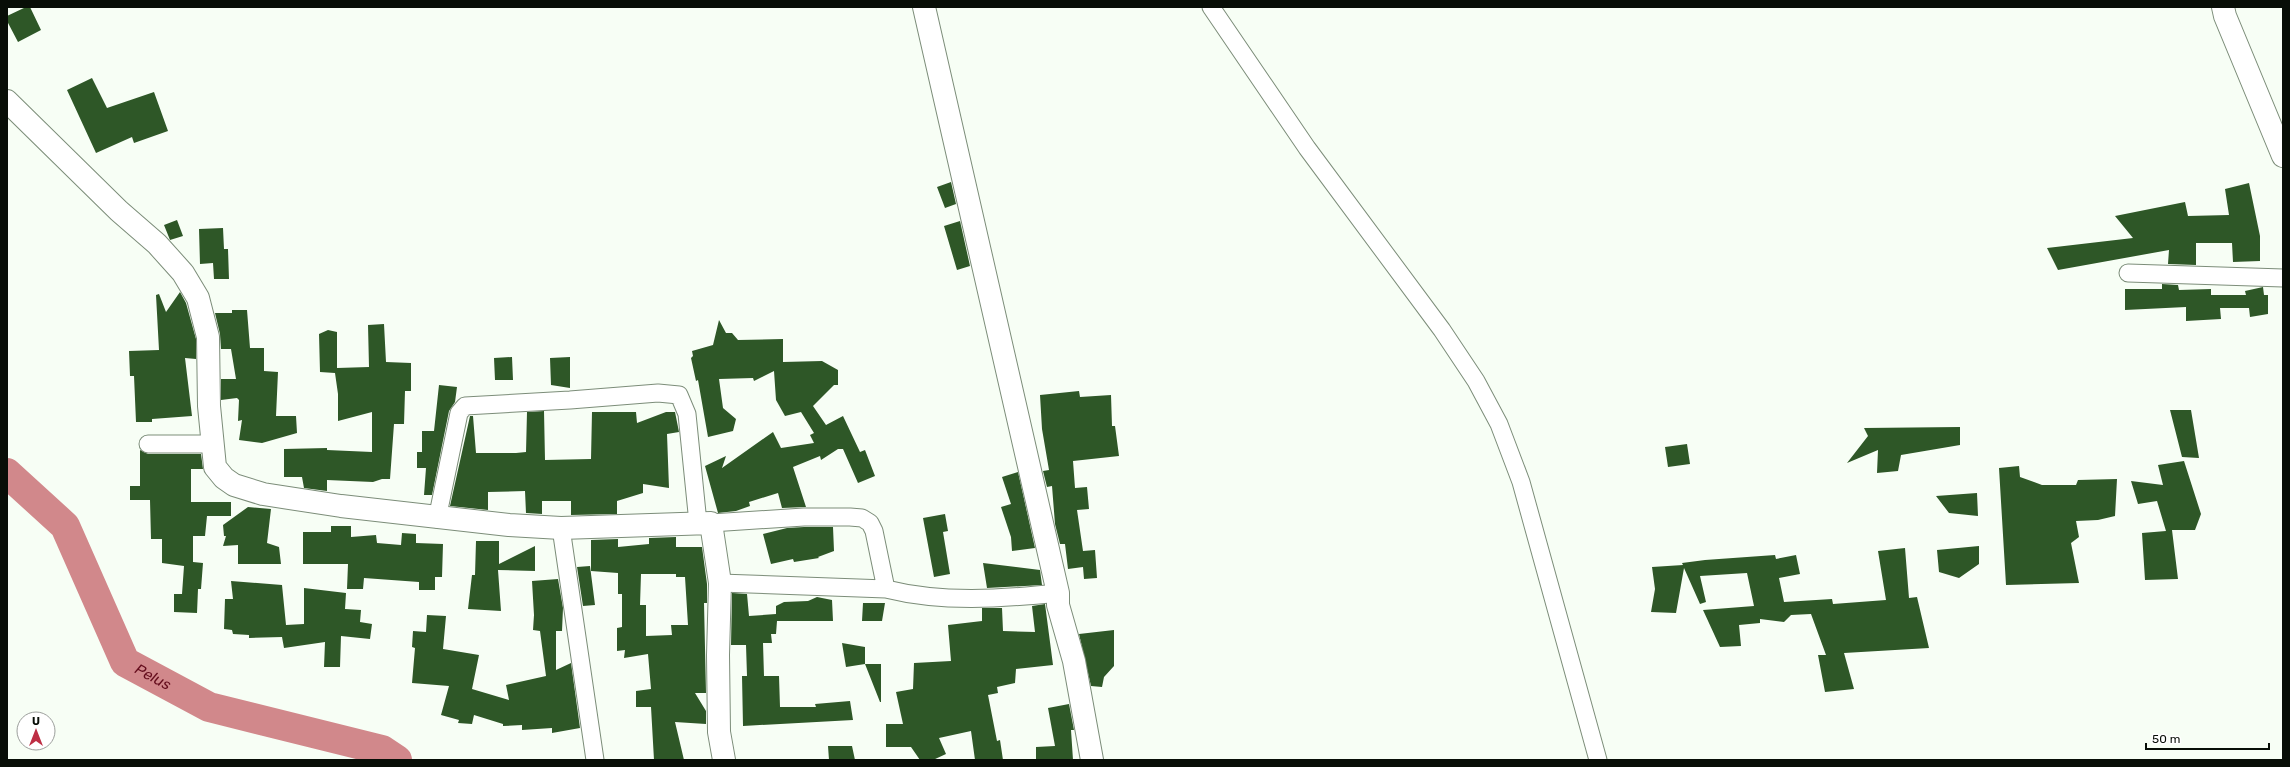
<svg xmlns="http://www.w3.org/2000/svg" width="2290" height="767" font-family="Rubik,sans-serif">
<rect width="100%" height="100%" fill="#f7fef5"/>
<g fill="none" stroke-linecap="round" stroke-linejoin="round">
<!-- river -->
<path stroke="#d1888b" stroke-width="30" id="s1" d="M7 473 65 526 125 662 209 707 382 750 397 760"/>
</g>
<!-- building -->
<path fill="#2e5727" fill-rule="evenodd" d="M26 7H30L41 30 18 42 7 21V16Z
M92 78 107 108 154 92 168 131 134 143 132 137 96 153 67 90Z
M951 182 956 204 945 208 937 187Z
M2249 183 2260 236V261L2233 262 2232 243H2196V265L2168 264 2169 250 2058 270 2047 248 2133 238 2115 216 2185 202 2188 216 2229 215 2225 189Z
M177 220 183 236 170 240 164 225Z
M960 221 970 266 957 270 944 226Z
M223 228 224 249H228L229 279H214L213 263 200 264 199 229Z
M2162 284 2178 285 2179 290 2211 289V295H2246L2245 291 2263 287 2264 295H2268V314L2250 317 2249 308H2220L2221 319 2186 321V307L2125 310V289H2162Z
M180 292 186 303 196 339V359L185 358 192 416 152 419V422H136L134 376H130L129 351 159 350 156 295 159 294 166 312Z
M232 310H247L250 348H264V371L278 372 276 416H296L297 433 262 443 239 440 242 420 238 421 239 400 237 398 221 400V379H236L231 349H221L220 334 215 313H232Z
M719 320 726 333H732L738 340 783 339V362L822 361 838 370V385H834L813 406 826 425 843 416 860 452 865 450 875 476 858 483 843 449H838L821 460 820 456 793 467 806 507 782 508 778 493 749 502 750 506 736 511 718 513 705 466 726 456 722 468 773 432 781 448 814 443 810 435 814 433 801 412 785 416 776 400 774 371 754 381 753 378 719 379 723 408 736 419 733 431 708 437 698 380 696 381 691 358 693 356 692 351 713 345Z
M384 324 386 362 411 363V391H405L404 424H394L390 479H382L373 482 327 480V491L304 488 302 477H284V449L327 448V450L372 452V412L338 421V394L335 373 320 372 319 334 328 330 337 332V368L369 367 368 325Z
M512 357 513 380H495L494 358Z
M570 357V388L551 385 550 358Z
M439 385 457 387 455 402 449 411 432 495H424L426 468H417V452H422V431H434Z
M1079 391 1080 397 1111 395 1112 426H1115L1119 456 1073 461 1075 488 1087 487 1089 509 1077 510 1083 551 1095 550 1097 578 1084 579 1083 567 1068 569 1065 544H1060L1055 524 1052 486 1047 487 1043 471 1049 470 1042 429 1040 395Z
M2170 410H2191L2199 458 2182 457Z
M544 411 545 460 591 459 592 412H636L637 423 666 412H675L679 432 667 434 669 488 643 484V493L617 501V514L571 515V501H542V514L526 513 525 491 488 492V510L450 506 470 416H473L476 453H516L526 452 527 412Z
M1960 427V445L1901 455 1898 471 1877 473 1878 450 1847 463 1868 436 1864 428Z
M1687 444 1690 464 1668 467 1665 447Z
M140 450 148 454H201L203 469H191V502H231V516H207L205 536H193V562L203 563 201 589H198L197 613 174 612V594H182L184 566 162 563V539H151L150 500H130V486H140Z
M2184 461 2201 514 2195 530H2172L2178 579 2145 580 2142 533 2166 531 2157 501 2138 504 2131 481 2163 485 2158 465Z
M2019 466 2020 477 2042 485H2076L2078 480 2117 479 2115 516 2098 520 2076 521 2079 537 2071 543 2079 583 2006 585 1999 468Z
M1018 472 1035 548 1012 551 1011 537 1001 507 1011 504 1002 477Z
M1977 493 1978 516 1949 513 1936 496Z
M248 507 271 509 267 543 279 547 281 564H238V545L223 546 226 536H224L223 525Z
M945 514 948 531 943 532 950 574 934 577 923 518Z
M331 526H351V537L376 535 377 543 401 545 402 533 416 534V543L443 544 442 577H435V590H419V582L364 578 363 589H347L348 564H303V532H331Z
M804 527H833L834 551 818 557 819 558 794 562 793 559 771 564 763 534 787 528Z
M676 537V547H702L707 584V603H704L706 693H695L706 711V724L675 722 684 760H654L651 707H636V691L651 689 648 654 624 658 625 650 617 651V628L622 627V594H618V573L591 571V540L618 539V547L649 544V538ZM641 574H676V577H685L688 625H671L672 635 646 636V605H640Z
M476 541H499V564L535 546V571L498 570 501 611 468 609 472 575H475Z
M1979 546V564L1959 578 1939 572 1937 550Z
M1905 548 1909 598 1917 597 1929 648 1844 653 1854 689 1825 692 1818 655H1826L1811 614 1791 615 1784 622 1760 619V623L1739 625 1741 646 1720 647 1703 610 1754 606 1747 573 1700 576 1706 602 1700 604 1684 568 1676 613 1651 612 1655 589 1652 567 1683 565 1682 563 1705 560 1775 555 1776 559 1796 555 1800 574 1779 578 1784 602 1832 599 1833 604 1886 600 1878 551Z
M983 563 1040 570 1042 585 987 588Z
M590 566 595 605 583 606 577 567Z
M558 579 563 608 562 631H556V670L571 663 580 728 552 733V728L522 730V725L503 726V724L474 715 472 724 458 723 459 720 441 715 449 686 412 683 415 648 412 647 413 631 426 632 427 615 446 616 443 649 479 655 472 689 509 700 506 685 546 676 540 631 533 630 534 615 532 581Z
M231 581 282 585 286 625 304 624V588L346 593 345 609 361 610 360 622 372 624 370 639 341 636 340 667H324L325 642 284 648 282 637 249 638V635L233 634 232 630 224 629 225 599H233Z
M732 593 747 594 749 616 776 614V606L784 602 808 601 817 597 832 600 833 621H777L776 634H771L772 643H763L764 676H779L780 707H816L815 704 850 701 853 720 743 726 742 676H747L746 645H731Z
M863 603H885L882 621H862Z
M1045 604 1053 665 1016 669 1015 683 997 687 998 693 988 695 997 741 1000 740 1003 760H975L971 731 939 738 946 754 933 760H920L911 747H886V724H903L896 692 913 689 914 663 951 661 948 625 982 621V608H1002L1003 631 1035 632 1032 606Z
M1114 630V666L1104 677 1102 687 1091 686 1079 634Z
M842 643 865 647V664L846 667Z
M865 664H881V702H880Z
M1069 704 1074 730H1071L1073 760H1036V747L1055 746 1048 708Z
M828 746H852L855 760H829Z"/>
<g fill="none" stroke-linecap="round" stroke-linejoin="round">
<!-- street casing -->
<g stroke="#7c8d79" stroke-width="19">
<path id="street" d="M1211 7 1307 148 1442 330 1476 381 1499 424 1521 482 1598 760
M2128 273 2283 278
M148 444H213
M437 519 459 413 465 406 570 400 658 393 679 395 687 414 698 523
M711 523 804 517H850L862 518 870 523 874 531 886 589
M561 528 595 760
M720 583 886 589C942 603 1001 599 1058 593"/>
</g>
<!-- secondary casing -->
<g stroke="#7c8d79" stroke-width="24">
<path id="secondary" d="M924 7 1058 593V605L1074 661 1092 760
M2223 7 2225 16 2283 156
M7 101 119 211 157 244 183 273 198 298 208 337 209 406 215 467 224 478 234 485 263 494 341 506 509 525 561 528 711 523 720 583 718 655 719 732 724 760"/>
</g>
<!-- street -->
<use href="#street" stroke="#fff" stroke-width="17"/>
<!-- secondary -->
<use href="#secondary" stroke="#fff" stroke-width="22"/>
</g>
<g text-anchor="middle" stroke-width="4" stroke-linejoin="round" paint-order="stroke">
<!-- water labels -->
<g font-size="15" font-style="italic" fill="#650d1d" stroke="#fff">
<text dy="5" stroke="none"><textPath href="#s1" startOffset="259">Pelus</textPath></text>
</g>
</g>
<!-- border -->
<rect width="2290" height="767" fill="none" stroke="#080e07" stroke-width="16"/>
<!-- north arrow -->
<g transform="translate(36 731)"><circle r="19" fill="#ffffff" stroke="#9c9f9c"/>
<path d="M0-3L7 15L0 10L-7 15Z" fill="#be2e44"/>
<text y="-6" font-size="11" font-weight="bold" text-anchor="middle" fill="#080e07">U</text>
</g>
<!-- scale -->
<path d="M2146 743v6h123v-6" fill="none" stroke="#080e07" stroke-width="2"/>
<text x="2152" y="743" font-size="12" fill="#080e07" stroke="#ffffff" stroke-width="3" paint-order="stroke">50 m</text>
</svg>
